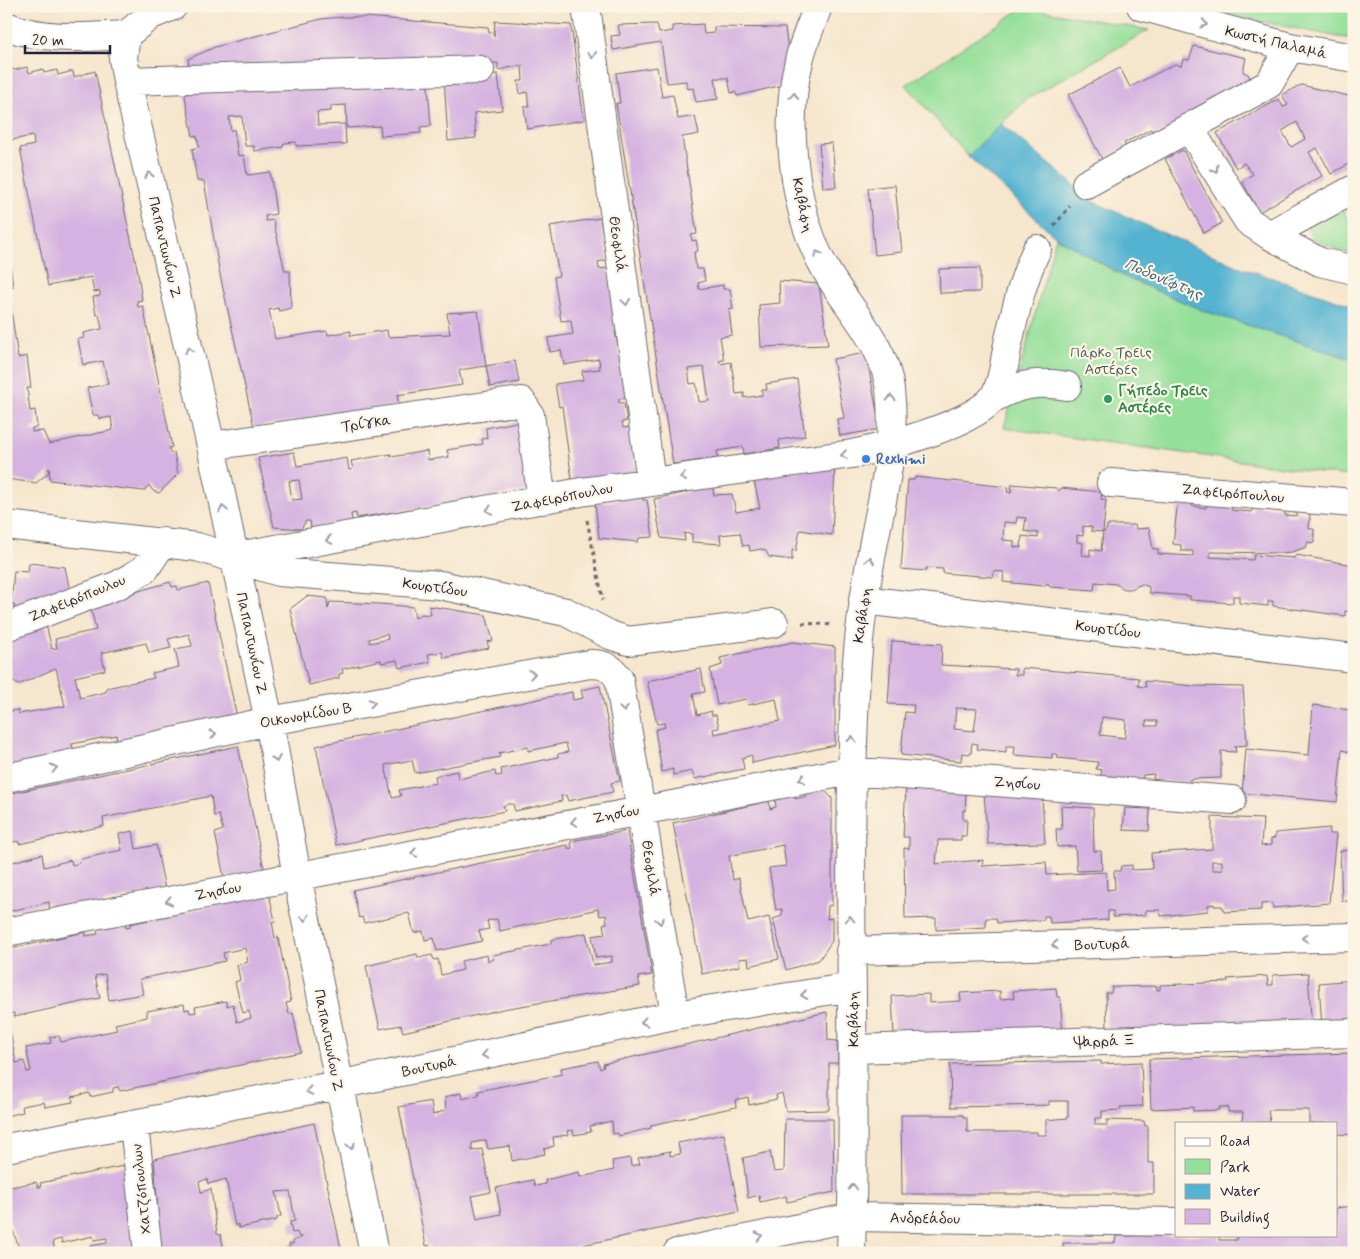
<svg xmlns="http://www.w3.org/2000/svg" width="1360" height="1259" font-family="Mynerve,sans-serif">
<rect width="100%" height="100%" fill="#fcf5e5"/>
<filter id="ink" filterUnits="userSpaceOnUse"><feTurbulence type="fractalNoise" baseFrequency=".02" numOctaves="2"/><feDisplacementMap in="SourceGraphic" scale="10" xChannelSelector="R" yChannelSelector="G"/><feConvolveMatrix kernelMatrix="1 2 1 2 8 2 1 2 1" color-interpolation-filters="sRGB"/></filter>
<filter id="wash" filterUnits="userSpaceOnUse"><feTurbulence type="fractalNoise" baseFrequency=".0096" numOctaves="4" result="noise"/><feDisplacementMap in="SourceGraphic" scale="20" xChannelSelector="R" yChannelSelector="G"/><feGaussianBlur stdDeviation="1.12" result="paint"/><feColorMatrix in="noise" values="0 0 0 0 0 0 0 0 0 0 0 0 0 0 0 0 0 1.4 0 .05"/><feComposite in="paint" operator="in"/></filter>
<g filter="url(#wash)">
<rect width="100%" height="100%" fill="#f6e6cd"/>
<!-- green -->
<path fill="#94df9a" stroke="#5b806a" d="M1184 6H1354V39L1338 37Z
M1024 7 1149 30 1027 99 968 156 906 85Z
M1341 206 1354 232V255L1338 250 1312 238 1305 224Z
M1056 237 1127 278 1202 310 1354 360V477L1004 428Z"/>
<!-- water -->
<path fill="#53b3d1" stroke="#3a6a86" d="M1001 124 1094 202 1237 266 1354 306V360L1202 310 1127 278 1056 237 968 156Z"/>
<g id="blocks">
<!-- building -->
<path fill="#d5b2e1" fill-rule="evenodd" d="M342 17H365L488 27 489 33 493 32 494 36 495 21 571 25 584 120 527 129 524 107H529L527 92 520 94 518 81H523L522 65 498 70V63L190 76 188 59 215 47 282 29 321 19Z
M657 24 659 33 673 31 672 26 703 24 704 34 714 33V27L785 28 792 79 787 84 737 96 735 92 731 93 728 78H715L718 99 696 102 693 88 688 89 686 81 667 83 661 42 613 50 611 36 620 35 618 25Z
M1194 46 1246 58 1243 72 1248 74 1255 88 1155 136 1151 129 1124 143 1126 147 1102 159 1068 95 1120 68 1130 87 1175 64 1181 66 1183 59 1189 60Z
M6 66 15 70 27 67 29 73 43 69 44 73 57 70 58 75 73 71 74 77 95 71 137 268 142 300 137 301 138 307 143 306 172 447 169 448 170 453 174 452 178 474 159 493 153 491 149 485 144 491 50 480 49 468 48 473 36 483 6 479V258L9 257 13 287 8 288 18 358 27 356 31 388H27L30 411 35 410 37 427 32 428V432L43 431 49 444 113 430 111 417 99 419 98 415H93L87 388 108 384 103 361 83 365 78 339 84 338 83 333 102 329 99 314 96 315 93 297 100 296V291L94 292 91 277 48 286 20 148 34 145 33 136 11 140V112L6 113Z
M657 67 662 97 673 95 678 119 695 116 699 134 682 137 697 234 691 235 692 241 696 240 698 251 694 252 696 269H703L705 281 698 283 699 289 723 285V289H730L733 309 729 310 732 335 720 337 724 360 719 361 720 364 731 362 736 394 744 393V398L762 395V390H767L766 384 797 379 805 436 779 440 780 448 744 454 743 447 717 451 718 458 673 464 616 103H620L616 73ZM704 367 709 401 699 402 696 383 690 384 688 369Z
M427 73 431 126 420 127 421 133 381 136 380 126 347 128 346 105 331 106V111L317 112 318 125 345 124 346 144 296 146V142L284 143 283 147 254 151V146H245L242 116 229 117 231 131 234 129 238 156 244 155 247 175 270 172 276 214 265 216 266 221 273 220 285 271H290L291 308 279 311 278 308 269 310 275 339 327 331 328 335 351 331 350 336 387 330 388 337 450 334 447 313 478 311 486 366 459 370 462 385 397 395 399 405 254 427 220 275 204 181H197L192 149 199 147 197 136H193L185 97 188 89Z
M498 74 502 110 474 113 476 138 448 141 444 77Z
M1301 85 1353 97 1354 161 1331 174 1317 148 1309 152 1322 176 1259 212 1242 181 1253 174 1244 163 1236 168 1217 133 1279 99 1283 107 1288 105 1282 95ZM1297 122 1305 139 1291 147 1282 131Z
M832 143 836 187 823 188 819 144Z
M1183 150 1222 223 1204 233 1165 159Z
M895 185 902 252 875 255 868 188Z
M600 218 608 260 598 262 599 269 608 268 619 330 615 331 620 356H623L629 397 619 399V403H624L627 421 622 422 623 428 630 427 636 473 572 481 562 406 559 407 555 384 583 380 582 371 600 369 599 359 564 365 561 350 550 352 548 338 573 334 571 320 561 321 554 277 559 276 550 226Z
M980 268V292L940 293 939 269Z
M779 281 819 284 828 345 761 347 759 305 780 303Z
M866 353 880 429 840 436 837 419 844 418 833 359Z
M515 361 519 382 490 387 486 366Z
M521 421 531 490 357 518 356 513 351 514 352 521 311 528 310 521H306L301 529 274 527 258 458 294 452 297 466 347 458 349 470 353 469 351 461 391 454V457L427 451 428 460 449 457 447 450 483 444 482 439 487 438 486 428ZM299 480 302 499 292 500 289 481Z
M835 466 832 535 800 530 796 551 792 550V560L769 557 766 551 761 549 750 551 749 545 743 546 740 533 720 535 721 544 692 542V534L684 533 685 541 661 538 654 499 688 492 686 488 712 486 714 495 732 494 736 512 760 508 753 476Z
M915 477 1008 487 1007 492 1011 493 1012 484 1056 488 1059 491 1061 488 1102 492 1101 499 1106 500 1103 532 1091 531 1092 527 1083 526V536L1077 535V542L1083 543 1082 555 1090 556V549L1101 551 1103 532 1106 531 1107 525H1135L1136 529 1149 528 1153 549H1158V554L1193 556V551H1181V545L1173 544 1178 499 1193 501 1192 506 1206 508 1207 501 1232 504 1231 510 1252 512 1253 506 1285 509V515L1296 516 1297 512 1310 514 1309 529H1314V543L1308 542 1306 547 1292 552 1278 553 1210 552V557L1253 560 1254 555 1294 558 1296 555 1354 565V618H1351V612L1345 611V616L1273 606V601H1268V606L1239 603V596H1233V603L1190 600V596L1149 593V587L1142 584 1131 589H1124L1116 584 1095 582 1094 590 1050 587 1048 583 1044 586 1003 582 1004 572 994 571 993 577 943 573V569L926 568V571L901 569 908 480H914ZM1017 517 1026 518 1024 531 1038 533V538L1022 536 1021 548 1014 547V541L1003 540 1004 522 1016 523Z
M642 496 643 500H647L653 537 639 538 638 542 599 538 595 504Z
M29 563 65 567 71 596 16 615 14 604H11L14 571 28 572Z
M170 582 172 587 177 586 178 590 208 583 237 718 117 744 116 735 72 744 75 758 6 769V712L18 710 19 714 65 706 56 668 18 685 14 682 6 655V640L45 621 52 649 57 648 55 639 96 630 90 605ZM189 634 192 646 175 649 179 667 152 673 154 678 106 688V692L80 698 75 677 105 670 101 653 146 643 149 653 171 648 168 639Z
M307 596 327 598 328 609 330 602 380 604 413 607 415 618 422 614 431 615 429 606 486 615 493 641 487 642 489 648 444 658 442 652 428 654 430 662 399 668 397 660 381 663V660L342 669 343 673 339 674V678L309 685 290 609ZM387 634 388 639 370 643 369 639Z
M892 641 942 644 941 665 1016 669 1015 675H1022V668L1139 678 1138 686 1146 687 1145 681 1193 686 1243 687 1247 745 1235 746 1236 752 1221 751V778L1190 779V783L1153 780 1154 774 1143 775V785L1099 781 1102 770 1096 769 1098 762 1057 758 1058 754H1052V758L1014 755 1015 746H1006V752L977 749 978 744 972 743 971 754 962 753 961 761 901 755 905 712 913 713 914 705 888 704ZM956 708 977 709 974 731 954 729ZM1102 717 1126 720 1125 738 1100 735ZM1146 721H1157V726H1146Z
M793 642 835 647V745L752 763V755L742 758 744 769 694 779 692 771 673 775V769L662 772 655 730 665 727 664 723 657 724 647 681 701 669 705 692 693 694 697 715 712 711 711 715H716L719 728 713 729 714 734 780 721 776 699 748 705 746 699 717 705 710 669 722 665 720 658Z
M600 686 620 781 611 783 613 792 568 801 566 795 561 796 562 801 515 811 513 804H508L503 806 505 811 336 845 316 746 572 692 573 700 583 698 581 690ZM566 743 568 752 558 754V757L501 769 502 775 496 776 495 771 458 779 457 771 435 776 436 783 399 790 401 796 392 798 385 765 412 760 415 773 500 757 499 753 528 747V751Z
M1354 699V753L1342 750 1337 802 1242 793 1246 749 1309 755 1313 705 1350 710Z
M238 746 264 869 224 877 215 833 223 830 219 815 214 816 211 796 103 818 104 826 19 844 18 841 6 844V799H9L8 794Z
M906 788 966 794 965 811 963 810V820H967L966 836H961V840H938L936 864 983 860 982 866 1046 862 1047 875 1106 872 1107 890 1115 889 1114 871H1120L1121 866 1132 865V870L1152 869 1151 853 1212 849V817L1263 819 1261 846 1271 845V839L1275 838V833L1330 828 1329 834H1336L1329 903 1273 908 1272 903 1261 904V910L1224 912 1222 906H1214V904L1208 905V911L1161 916 1160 910H1146L1145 915 1113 917V911H1108V920L1050 923 1049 916H1044V920L997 923 996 918H986V927L936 930V918L905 919 904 848 909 849V837H903ZM1212 861H1222V870H1212Z
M824 790 832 798V905L828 906 827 919 832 918V941L819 960 786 970 773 919 782 916V909L776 910 769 868 786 866 783 845 729 856 733 880 739 878 748 922 769 917 779 959 749 966 748 958 739 959 740 966 702 974 673 823 769 801 770 809 776 807 775 799 795 795V799L807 796 806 792Z
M984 794 1042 797 1045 843 988 844Z
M1061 806 1093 808 1094 851H1101L1102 870 1077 871 1075 846 1057 847 1056 829H1062Z
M1125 808 1150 809 1149 831 1123 830Z
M133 831 136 849 156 845 165 889 50 915 49 902 6 912V864L42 854 44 867 71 860 72 865 80 863 81 859 122 850 119 834Z
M627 831 652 975 638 977 640 986 503 1009 403 1032 401 1025 380 1029 366 966 417 954 418 958 432 955 434 960 438 959 441 975 463 970 461 961 487 955 488 961 494 959 493 955 551 944V940L586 933 593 965 612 962V956L596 958 592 936 605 934 603 924 607 923 606 915 600 916 598 909 500 931 497 919 487 921 489 929 479 931 482 941 437 951 434 938 425 940 423 931 414 933 409 913 364 923 362 917 359 918 353 890 567 845 569 849 572 848 571 841Z
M1354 850V901H1342L1340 851Z
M269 894 275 921 272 922 275 938 278 937 291 1002 286 1003 289 1014 293 1013 301 1052 120 1091 118 1087 113 1088V1092L90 1097 89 1093 72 1097 73 1102 45 1107 44 1102 22 1106 23 1112 6 1116V950L85 932 86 936 98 934 97 928 125 923 126 928 130 927V924ZM245 948 248 962 237 965 240 980 235 982 243 1013 249 1011 251 1018 237 1022 233 1004 227 1006 226 1001 195 1007 196 1012 190 1013 189 1009 185 1010 184 1004 147 1011V1017L115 1024 117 1030 61 1042 59 1036 50 1037 51 1043 26 1048 31 1071 27 1072 24 1061 16 1063 7 1014 14 1013V1017L100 998 95 976 105 974 109 1000 143 994 140 979 225 961 223 953Z
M1308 973 1312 1030H1107L1106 993H1111L1112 987 1157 986V990H1160V985L1228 982 1227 979 1267 976 1268 985H1273V975Z
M1354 980V1025L1322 1027 1319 983Z
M1056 988 1057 997H1060L1063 1035H894L892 996 929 994V1003L961 1001 960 993 1000 991V999L1014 998 1013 991Z
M827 1012 828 1040 837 1041 838 1063H829V1110L786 1111 782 1093 776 1095 777 1099 749 1105 748 1097 735 1100 736 1107 651 1125V1128L619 1136 618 1133 613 1134 612 1121 590 1126 591 1132 574 1135 573 1130 567 1131 568 1135 553 1137 554 1146 544 1149 545 1154 512 1161 510 1146 488 1149 486 1140 472 1143V1151L482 1149 491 1192 472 1196 477 1219 501 1214 496 1188 533 1180 535 1186 546 1184 545 1180 579 1172 580 1177 614 1170 612 1161 630 1158 631 1166 640 1164 638 1158 670 1151V1156L680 1154 678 1143 724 1134 739 1212 545 1253H430L429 1245 426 1246 399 1107 431 1101 433 1115 446 1110 445 1097 461 1093 462 1099 479 1095 478 1091 562 1074 561 1068 598 1061 600 1069 604 1067 603 1064Z
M1354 1053V1135L1336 1134V1123H1309V1110H1268L1270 1122 1242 1123 1243 1112H1228V1107H1219V1110L1193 1111V1107L1151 1109 1149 1059Z
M1101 1061V1064L1141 1062 1143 1106 1120 1107 1121 1110 1102 1111V1118H1095V1125H1107V1120L1144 1121 1145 1126H1148V1163H1154V1194H902L901 1115H963L964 1118H967V1132H1037V1135H1046V1120L1068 1118V1101H1049V1105L951 1107 950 1064Z
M785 1119H833L834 1192 787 1202 786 1196 760 1202 759 1195 748 1198 743 1158 770 1152 774 1172 784 1171Z
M314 1123 342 1253H290L289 1244H293V1241L302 1237H299L297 1232 292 1233 290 1222 295 1221 290 1191 276 1192 281 1216 277 1217V1220L239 1228 238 1224 235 1226 226 1179 208 1184 207 1179 199 1182 201 1192 211 1189 217 1234 221 1235 224 1253H161L154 1159Z
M128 1165 136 1253H90V1246L107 1243V1238L94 1240 93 1236 62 1243 61 1239 53 1241 55 1253H21L6 1212V1188L36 1182 38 1187H41L40 1183Z
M1354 1206V1253H1029V1249H1063V1243H1115L1116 1236H1174V1233L1176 1235H1219V1240H1237V1235H1336V1208Z
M914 1248 987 1249 986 1253H914Z"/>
</g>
</g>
<g filter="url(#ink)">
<use href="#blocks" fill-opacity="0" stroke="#6c676e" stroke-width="1"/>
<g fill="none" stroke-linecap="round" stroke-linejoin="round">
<!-- minor casing -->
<g stroke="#6c676e" stroke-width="30">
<path id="minor" d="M586 6 651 481
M818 6C812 24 803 42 799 61 783 124 794 216 827 272 849 310 885 344 890 390 896 441 885 486 875 536 866 583 859 628 856 675 845 868 857 1060 851 1253
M1141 6 1290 47 1354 58
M6 26C45 41 84 37 126 35
M126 35 123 58 127 81 211 446 269 721 297 876 374 1253
M126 35 151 15 173 6
M127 81 480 70
M1189 128 1248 221 1269 235 1354 189
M1086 184 1269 84 1290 47
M1269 235 1320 262 1354 270
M994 398C1018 384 1039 381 1067 386
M211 446 521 401 530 415 542 500
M1111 483 1354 503
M6 525 197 547 279 572 440 585 566 612 610 635 628 641 774 623
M233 557 581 492 852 454C883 448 979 423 995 395 1004 379 1004 362 1008 344 1015 312 1023 278 1037 249
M863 600 1354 658
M6 627 118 585 145 569 163 542
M6 778 269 721 590 664C603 664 612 667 619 679L675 1015
M6 932 850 771 1232 800
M850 951 1354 937
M854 1049 1354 1033
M134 1125 148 1253
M6 1148 338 1085 675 1015 852 987
M677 1253 853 1217 1176 1222"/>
</g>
<!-- path -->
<path stroke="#6c676e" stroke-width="3" stroke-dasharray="4 4" stroke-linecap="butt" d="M1054 226 1070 206
M587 520 603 600
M802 623 833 625"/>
<!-- minor -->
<use href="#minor" stroke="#fff" stroke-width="28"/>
</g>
<!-- one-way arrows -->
<defs><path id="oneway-chevron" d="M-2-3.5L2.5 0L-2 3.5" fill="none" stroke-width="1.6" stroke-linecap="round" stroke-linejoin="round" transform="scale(1.25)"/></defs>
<g stroke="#9c9ca7">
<use href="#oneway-chevron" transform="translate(1204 24) rotate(16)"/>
<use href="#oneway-chevron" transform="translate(592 55) rotate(82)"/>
<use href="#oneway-chevron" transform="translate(794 96) rotate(-85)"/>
<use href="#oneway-chevron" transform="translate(1215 169) rotate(58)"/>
<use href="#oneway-chevron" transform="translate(149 175) rotate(-103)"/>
<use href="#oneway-chevron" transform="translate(818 254) rotate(-117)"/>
<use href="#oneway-chevron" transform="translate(626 302) rotate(82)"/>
<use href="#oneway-chevron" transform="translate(189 350) rotate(-103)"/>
<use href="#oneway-chevron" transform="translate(891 398) rotate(-92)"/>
<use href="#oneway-chevron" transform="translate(844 455) rotate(172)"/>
<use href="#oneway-chevron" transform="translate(683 477) rotate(172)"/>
<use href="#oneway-chevron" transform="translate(223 509) rotate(-101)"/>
<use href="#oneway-chevron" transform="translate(489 510) rotate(169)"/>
<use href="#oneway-chevron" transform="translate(329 540) rotate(170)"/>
<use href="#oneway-chevron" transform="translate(870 560) rotate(-79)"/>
<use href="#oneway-chevron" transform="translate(532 674) rotate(-10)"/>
<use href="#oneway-chevron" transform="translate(372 703) rotate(-10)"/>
<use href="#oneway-chevron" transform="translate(624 709) rotate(80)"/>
<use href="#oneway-chevron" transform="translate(213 734) rotate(-12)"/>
<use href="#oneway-chevron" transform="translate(852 739) rotate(-87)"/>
<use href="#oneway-chevron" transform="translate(276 759) rotate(80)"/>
<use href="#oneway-chevron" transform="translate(54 768) rotate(-12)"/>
<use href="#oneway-chevron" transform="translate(802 779) rotate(170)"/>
<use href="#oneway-chevron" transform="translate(574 822) rotate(169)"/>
<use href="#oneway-chevron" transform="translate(414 853) rotate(169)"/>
<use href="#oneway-chevron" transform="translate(169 901) rotate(169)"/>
<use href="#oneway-chevron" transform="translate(305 918) rotate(79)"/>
<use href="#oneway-chevron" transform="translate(850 919) rotate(-90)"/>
<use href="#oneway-chevron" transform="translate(660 921) rotate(81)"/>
<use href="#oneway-chevron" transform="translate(1305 938) rotate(178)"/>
<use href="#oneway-chevron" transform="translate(1055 945) rotate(178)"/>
<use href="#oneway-chevron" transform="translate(804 995) rotate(171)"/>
<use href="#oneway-chevron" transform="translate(644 1022) rotate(168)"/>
<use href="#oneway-chevron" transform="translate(485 1055) rotate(168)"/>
<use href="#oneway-chevron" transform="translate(309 1091) rotate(169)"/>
<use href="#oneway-chevron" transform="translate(351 1146) rotate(78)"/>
<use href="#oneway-chevron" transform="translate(853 1187) rotate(-90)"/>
<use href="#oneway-chevron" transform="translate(759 1236) rotate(-12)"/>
</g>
</g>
<!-- markers -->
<circle fill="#2e9e5b" stroke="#fcf5e5" stroke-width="2" cx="1108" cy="399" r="5"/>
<circle fill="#3f7fe0" stroke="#fcf5e5" stroke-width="2" cx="866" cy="459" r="5"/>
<g text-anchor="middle" stroke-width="4.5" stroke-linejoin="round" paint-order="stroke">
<!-- street labels -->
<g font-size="15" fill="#22223b" stroke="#fcf5e5">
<text transform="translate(1276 42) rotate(13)" y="5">Κωστή Παλαμά</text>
<text transform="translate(803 205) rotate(78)" y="5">Καβάφη</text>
<text transform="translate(618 244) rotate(82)" y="5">Θεοφιλά</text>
<text transform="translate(165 247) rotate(77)" y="5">Παπαντωνίου Ζ</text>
<text transform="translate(366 423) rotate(-8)" y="5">Τρίγκα</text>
<text transform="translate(1233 493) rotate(5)" y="5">Ζαφειρόπουλου</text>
<text transform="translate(562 497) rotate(-11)" y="5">Ζαφειρόπουλου</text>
<text transform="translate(435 587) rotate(8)" y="5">Κουρτίδου</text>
<text transform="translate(77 598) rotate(-22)" y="5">Ζαφειρόπουλου</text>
<text transform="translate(862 615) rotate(-82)" y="5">Καβάφη</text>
<text transform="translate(1108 629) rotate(7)" y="5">Κουρτίδου</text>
<text transform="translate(252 643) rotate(78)" y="5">Παπαντωνίου Ζ</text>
<text transform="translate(306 715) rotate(-10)" y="5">Οικονομίδου Β</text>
<text transform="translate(1017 783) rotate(4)" y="5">Ζησίου</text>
<text transform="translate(616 814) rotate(-11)" y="5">Ζησίου</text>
<text transform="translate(651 868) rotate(81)" y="5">Θεοφιλά</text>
<text transform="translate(218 891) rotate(-11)" y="5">Ζησίου</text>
<text transform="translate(1102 944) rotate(-2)" y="5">Βουτυρά</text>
<text transform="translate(853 1019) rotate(-91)" y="5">Καβάφη</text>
<text transform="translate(329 1040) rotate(79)" y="5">Παπαντωνίου Ζ</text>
<text transform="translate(1104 1041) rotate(-2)" y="5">Ψαρρά Ξ</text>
<text transform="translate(429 1066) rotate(-12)" y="5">Βουτυρά</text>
<text transform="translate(141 1189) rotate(-96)" y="5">Χατζόπουλων</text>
<text transform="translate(925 1218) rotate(1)" y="5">Ανδρεάδου</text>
</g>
<!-- park labels -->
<g font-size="15" fill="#445b58" stroke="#fcf5e5">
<text x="1111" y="357">Πάρκο Τρεις<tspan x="1111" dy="17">Αστέρες</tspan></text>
</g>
<!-- leisure labels -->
<g font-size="15" font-weight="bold" fill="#27864d" stroke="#fcf5e5" text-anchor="start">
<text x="1118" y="395">Γήπεδο Τρεις<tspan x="1118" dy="17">Αστέρες</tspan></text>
</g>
<!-- shop labels -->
<g font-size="15" font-weight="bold" fill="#366cbe" stroke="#fcf5e5" text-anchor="start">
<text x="876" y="464">Rexhimi</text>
</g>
<!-- water labels -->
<g font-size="16" font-style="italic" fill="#365c77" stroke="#fcf5e5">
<text transform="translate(1164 278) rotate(23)" y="6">Ποδονίφτης</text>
</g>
</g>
<!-- margin -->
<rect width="1360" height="1259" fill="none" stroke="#fcf5e5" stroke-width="25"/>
<!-- legend -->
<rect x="1175" y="1122" width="162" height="115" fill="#fcf5e5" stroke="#a5a1a1"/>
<rect x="1185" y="1138" width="25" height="8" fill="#ffffff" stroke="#a5a1a1"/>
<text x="1220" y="1146" font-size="15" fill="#22223b">Road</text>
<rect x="1185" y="1159" width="25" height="15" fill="#94df9a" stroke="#a5a1a1"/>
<text x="1220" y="1172" font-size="15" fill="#22223b">Park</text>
<rect x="1185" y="1184" width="25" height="15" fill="#53b3d1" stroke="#a5a1a1"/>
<text x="1220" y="1196" font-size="15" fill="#22223b">Water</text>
<rect x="1185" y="1209" width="25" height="15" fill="#d5b2e1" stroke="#a5a1a1"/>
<text x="1220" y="1222" font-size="15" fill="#22223b">Building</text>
<!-- scale -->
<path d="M25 45v8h85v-8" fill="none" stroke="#22223b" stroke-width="2.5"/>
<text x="32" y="45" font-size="15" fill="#22223b" stroke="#fcf5e5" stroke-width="4" paint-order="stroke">20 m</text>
</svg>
